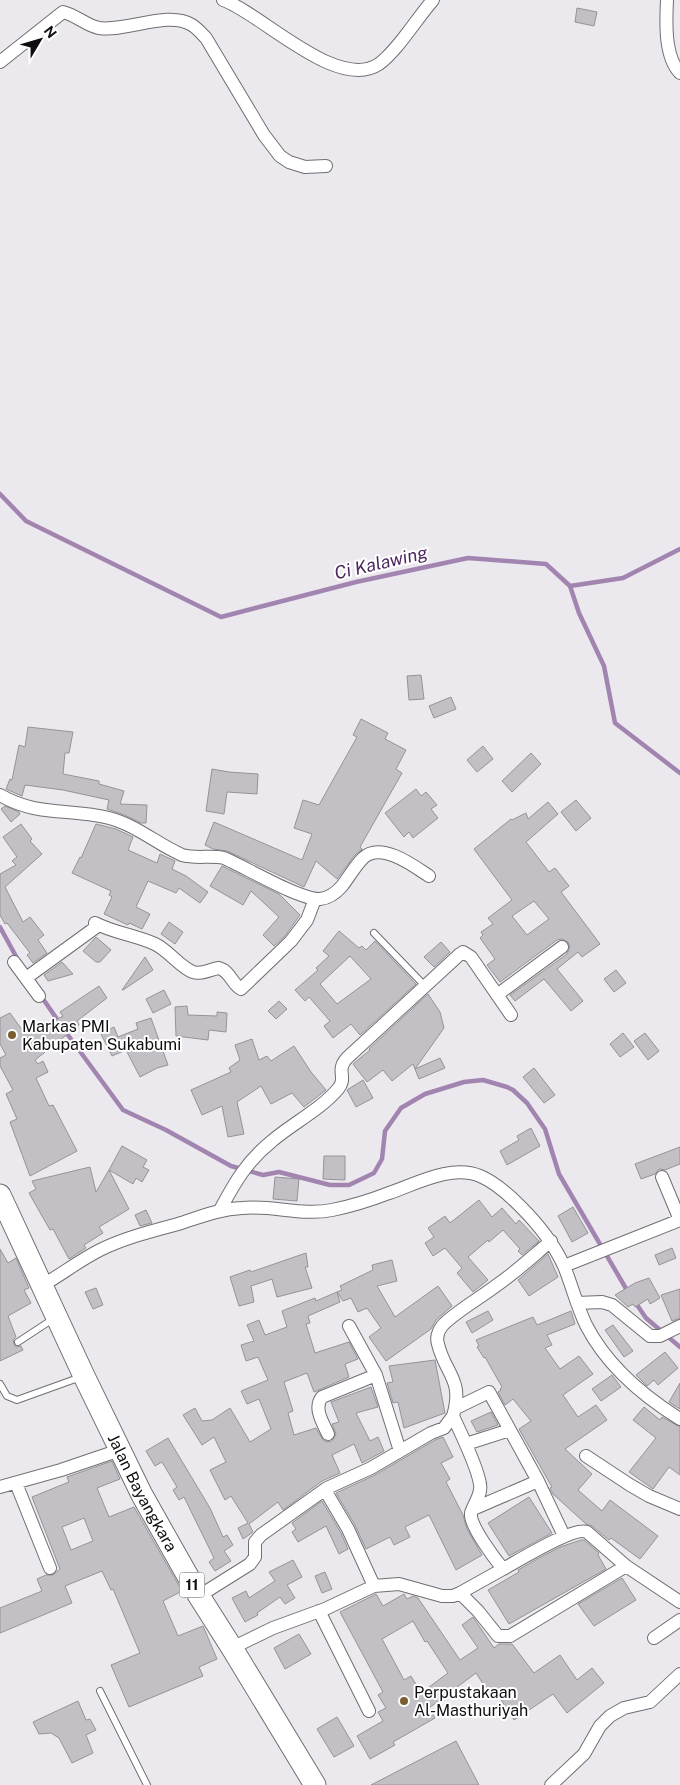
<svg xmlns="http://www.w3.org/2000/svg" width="680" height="1785" font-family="'Public Sans',sans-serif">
<rect width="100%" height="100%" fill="#ece9ee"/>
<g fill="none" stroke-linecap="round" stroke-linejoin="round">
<!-- stream -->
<path stroke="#a185b0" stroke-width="4.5" d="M0 494 26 521 221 617 356 582 468 558 546 564 570 586 579 613 604 666 615 723 680 773
M570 586 623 578 680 549
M0 927 18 960
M41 996 59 1022
M65 1031 123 1110 166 1130 231 1166 263 1175 279 1172 330 1185H349L374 1173 382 1159 385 1131 401 1108 425 1094 464 1082 483 1080 507 1087 513 1090 527 1103 545 1129 559 1174 628 1292
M635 1302 646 1318 680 1347"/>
</g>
<!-- building -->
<path fill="#c3c0c5" stroke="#969398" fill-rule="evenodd" d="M577 8 597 12 594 26 575 22Z
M421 675 424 699 409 700 407 676Z
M451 697 456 709 434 718 429 706Z
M361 719 388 733 385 739 406 750 396 769 402 773 360 847 362 849 354 856 337 879 316 861 304 887 227 851 213 849 205 845 214 822 302 860 312 834 294 828 303 800 319 805 357 737 353 735Z
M28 727 73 732 69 753H65L63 774 99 781V784L124 791 120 804 147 805 146 823H141L122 814 107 809 109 800 63 790 25 785 22 796 6 789 10 779 12 780 19 745 25 747Z
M483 746 493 759 477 772 467 760Z
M531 753 541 764 512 792 502 781Z
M212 769 229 772 258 774 257 794 227 792 224 814 206 811Z
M416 789 421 796 426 792 437 805 431 809 438 818 413 838 409 832 404 837 385 813Z
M576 800 591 818 576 831 561 812Z
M548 802 558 814 526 842 549 872 555 868 569 886 561 892 600 944 582 957 578 952 557 969 583 1001 571 1011 544 979 515 1001 510 995 567 954 570 947 568 942 562 939 557 940 500 982 487 965 495 959 480 938 483 935 481 932 493 924 488 918 512 900 474 849 511 819 512 820 526 813 528 819ZM534 901 549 919 527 935 512 916Z
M5 806 19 812 20 814 11 822 1 809Z
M21 824 32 839 30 841 42 854 5 887 23 922 30 917 44 935 38 940 47 953 33 963 27 955 30 953 7 923 5 924 0 915V874L16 865 12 861 17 857 3 837Z
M96 824 116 829 133 837 128 850 157 863 160 854 175 861 172 869 186 876 208 892 200 903 179 888 176 893 148 881 136 907 150 914 142 929 129 923 128 925 104 914 112 897 109 895 111 891 72 873 80 857 81 858Z
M222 866 279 894 300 915 285 936 274 946 263 935 279 917 251 891 243 905 210 886Z
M169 922 183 932 175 944 161 934Z
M339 931 359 948 362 946 366 950 375 941 416 984 360 1035 351 1024 333 1038 324 1026 330 1021 309 997 305 1001 295 990 318 970 316 968 329 956 323 951ZM350 956 371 979 337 1004 320 984Z
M96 937 111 950 100 962H96L83 951Z
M441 942 450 952 434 967 424 957Z
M145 957 153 970 123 990H122Z
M62 962 73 974 48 981 44 975Z
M616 970 626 983 614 992 604 979Z
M99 986 107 998 77 1021 79 1025 35 1060 38 1064 43 1061 48 1072 36 1078 49 1106 53 1105 77 1151 30 1176 10 1122 17 1119 6 1094 13 1090 0 1066V1058L6 1055 0 1044V1018L10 1013 25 1034 33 1028 35 1031 63 1016 60 1012Z
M164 990 171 1004 153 1013 146 999Z
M428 994 440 1012 444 1028 415 1069 440 1058 445 1068 419 1079 413 1064 392 1081 383 1070 367 1082 353 1064 370 1050 369 1049Z
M279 1001 287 1009 276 1019 268 1011Z
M187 1006 188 1015 217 1016V1012L227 1013 226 1032 209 1030 208 1040 176 1036 175 1007Z
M151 1018 168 1065 157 1068 140 1077 126 1050 112 1056 101 1034 114 1027 118 1037 138 1029 136 1023Z
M623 1033 634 1047 620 1057 610 1044Z
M645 1033 659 1051 648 1060 634 1041Z
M252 1039 259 1060 267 1056 271 1061 294 1046 311 1072 326 1090 304 1107 292 1093 271 1104 261 1086 237 1102 244 1134 228 1137 222 1106 202 1115 191 1090 231 1072 229 1068 240 1060 235 1045Z
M534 1068 555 1095 544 1103 523 1077Z
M363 1080 373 1098 356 1107 347 1090Z
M531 1128 540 1146 507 1165 500 1151 519 1140 517 1136Z
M122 1146 147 1160 143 1167 149 1170 142 1182 136 1178 133 1184 109 1170Z
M680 1147V1164L665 1170 659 1169 655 1174 641 1179 635 1164Z
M324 1156H345V1180L323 1179Z
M90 1167 96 1192 109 1170 129 1209 99 1227 103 1233 84 1245 86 1248 69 1259 53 1229 50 1230 29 1193 36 1189 32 1181Z
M275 1177 299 1179 297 1201 273 1199Z
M479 1200 492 1217 502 1208 516 1224 519 1220 539 1241 522 1255 518 1251 520 1249 503 1230 489 1242 488 1240 468 1257 488 1280 473 1292 457 1273 462 1268 445 1248 433 1256 425 1243 434 1237 428 1228 445 1216 450 1223Z
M573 1207 588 1233 572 1242 558 1216Z
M146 1210 152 1223 140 1226 135 1215Z
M672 1248 676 1258 659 1265 655 1255Z
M0 1249 8 1263 16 1258 29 1288 24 1290 31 1303 8 1316 16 1337 13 1340 14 1344 16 1347 21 1346 23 1350 0 1361Z
M306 1253 308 1267H305L312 1288 277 1297 272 1279 251 1286 254 1302 239 1306 230 1277 250 1270 251 1272Z
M548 1254 558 1277 529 1296 518 1280Z
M392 1260 397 1281 377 1286 395 1317 438 1286 452 1306 436 1320 431 1329 386 1361 369 1337 381 1328 367 1308 358 1312 351 1298 343 1301 337 1292 342 1290 340 1286 373 1270 372 1265Z
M649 1278 660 1298 650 1304 648 1299 635 1307 633 1304 628 1307 615 1295 635 1283Z
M96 1288 103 1305 93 1309 85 1292Z
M680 1289V1318L672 1321 661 1295Z
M337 1292 340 1302 308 1316 310 1323 306 1324 315 1353 349 1342 358 1359 345 1364 349 1377 314 1392 307 1373 284 1382 293 1411 288 1413 294 1435 316 1428 323 1440 327 1442 332 1441 336 1434 332 1424 339 1422 331 1402 371 1387 378 1407 356 1413 370 1441 378 1437 384 1451 362 1463 354 1444 332 1455 340 1473 322 1481 283 1510 278 1502 249 1524 253 1532 243 1539 238 1528 248 1523 231 1496 225 1500 210 1470 226 1462 214 1437 202 1445 183 1415 195 1408 202 1421 212 1420 230 1408 250 1442 271 1429 259 1399 247 1404 241 1391 268 1380 258 1357 246 1361 241 1345 254 1341 247 1325 259 1320 265 1335 287 1327 282 1311 315 1298 316 1301Z
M488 1311 493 1320 472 1333 466 1322Z
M571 1311 575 1324 547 1335 552 1345 545 1348 560 1369 579 1356 593 1374 563 1395 578 1417 596 1405 607 1420 565 1449 592 1474 578 1490 602 1511 610 1500 658 1536 640 1559 611 1538 609 1540 592 1526 586 1524 553 1494 550 1488 552 1487 519 1429 531 1421 513 1399 505 1405 498 1392 501 1390 500 1389 502 1387 485 1357 484 1358 477 1347 479 1346 476 1340 533 1317 537 1325Z
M613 1325 633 1351 624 1357 605 1330Z
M665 1352 678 1368 658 1385 654 1380 647 1386 636 1375Z
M435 1360 445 1413 404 1428 398 1402 393 1403 387 1383 393 1382 389 1366Z
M612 1375 621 1387 601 1401 592 1389Z
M680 1383V1409L669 1402Z
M644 1407 660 1420 662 1417 680 1427V1475L669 1467 653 1489 629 1472 656 1438 633 1420Z
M491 1412 498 1425 477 1432 471 1421Z
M443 1437 453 1457 441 1463 450 1479 446 1482 463 1515 467 1529 482 1555 456 1570 429 1515 405 1527 410 1537 394 1545 390 1537 366 1549 355 1525 336 1493 375 1475 435 1440Z
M168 1438 210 1508 223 1537 227 1535 233 1545 224 1551 231 1561 215 1571 209 1562 214 1558 184 1497 179 1500 173 1490 177 1487 162 1462 155 1466 146 1451Z
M112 1461 120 1479 97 1488 109 1517 134 1507 182 1591 163 1601 178 1636 203 1626 217 1659 199 1667 203 1676 129 1707 111 1665 140 1653 113 1589 111 1590 102 1571 65 1586 72 1603 0 1633V1608L42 1591 37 1579 46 1575H53L60 1569 32 1497 69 1482 67 1477ZM84 1518 93 1541 71 1550 62 1527Z
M529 1497 552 1533 509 1556 488 1523Z
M322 1501 341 1533 348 1549 339 1554 326 1526 298 1542 292 1532 296 1529 292 1523Z
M581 1540H584L599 1553 598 1555 606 1569 509 1624 488 1590 519 1572 518 1570 537 1559 560 1547Z
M293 1560 302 1577 287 1585 295 1598 285 1604 280 1597 257 1613 258 1615 245 1622 232 1598 246 1591 249 1598 275 1581 269 1572Z
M325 1572 332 1589 322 1593 315 1576Z
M622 1578 636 1600 594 1626 578 1604Z
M376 1594 383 1606 404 1594 407 1599 413 1596 418 1598 460 1660 478 1648 462 1625 473 1617 494 1648 499 1644H512L534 1673 560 1655 577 1680 592 1668 604 1683 567 1713 553 1694 514 1720 498 1695 493 1699 476 1673 429 1708 435 1718 393 1742 395 1745 370 1759 357 1736 383 1721 378 1712 386 1708 378 1695 383 1692 340 1612ZM413 1621 425 1642 427 1641 448 1673 421 1693 411 1676 404 1680 382 1639Z
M299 1634 311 1654 285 1669 274 1648Z
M78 1701 86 1720 90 1719 96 1730 86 1735 93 1753 72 1763 59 1738 51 1733 39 1734 33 1722Z
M337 1717 354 1746 334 1757 317 1729Z
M456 1741 479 1785H371Z"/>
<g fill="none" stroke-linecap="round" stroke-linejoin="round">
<!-- lane casing -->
<g stroke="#716e72" stroke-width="8">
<path id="lane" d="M374 933 425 986
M18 1342 53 1319
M0 1384 7 1396 17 1400 81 1377
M100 1691 147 1785"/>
</g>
<!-- street casing -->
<g stroke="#716e72" stroke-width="14">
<path id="street" d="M223 0C261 13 337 92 379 64 398 50 417 18 433 0
M667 0C666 21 664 56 680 73
M0 62 63 12C76 15 87 26 99 28 127 32 168 10 192 25 197 28 202 34 206 38L264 135 280 156 289 162 305 167 326 166
M0 795C38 817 70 808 109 818 136 825 157 844 182 855 196 859 210 855 224 858 245 867 300 900 320 899 330 898 336 893 342 886 349 877 355 866 363 858 381 841 414 866 429 876
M95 923C114 933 135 935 155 944 168 950 181 968 193 972 201 975 211 969 219 968 230 971 232 984 241 989L291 941 307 920 315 899
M14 962 39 996
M26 978 99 925
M497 995 562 947
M662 1177 680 1220
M220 1210C235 1182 247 1161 272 1141 293 1123 320 1110 338 1089 348 1077 335 1071 347 1058L460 954 463 952 471 957 511 1015
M564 1266 680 1220
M43 1285C62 1274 80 1260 100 1250 124 1238 152 1231 178 1224 200 1217 219 1209 242 1208 273 1205 302 1216 332 1210 352 1206 371 1200 389 1193 416 1184 451 1164 480 1176 495 1182 509 1195 520 1206 538 1224 554 1244 564 1266 572 1286 577 1306 586 1325 606 1364 643 1396 680 1419
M577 1303 602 1302 612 1305 650 1336H660L680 1326
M349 1326 376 1375 400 1451
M456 1408 489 1392 538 1481 564 1536
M328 1434C323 1423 313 1408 322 1397L376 1375
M466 1444 510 1430
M586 1456 630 1485 649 1496 680 1509
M16 1483 50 1568
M0 1487 61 1470 120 1450
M325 1490 348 1529 374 1586
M473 1509 538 1481
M503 1569C518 1561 574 1526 587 1532L626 1566
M460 1593 503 1569C495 1559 469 1525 471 1513 474 1503 482 1495 480 1484 477 1465 461 1434 453 1416 464 1379 445 1374 438 1344 436 1338 438 1331 442 1326 452 1314 483 1296 497 1285 516 1272 533 1256 551 1241
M199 1596 250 1564 255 1557V1542L261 1535 327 1488 371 1468 431 1433 444 1428 453 1416
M319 1611 369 1711
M654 1638 680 1620
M232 1648 273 1628 325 1609 374 1586 399 1584 442 1596H453L460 1593 478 1611 498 1636H510L626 1566 680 1602
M551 1785 584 1754 600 1726 610 1716 624 1708 650 1702 680 1674"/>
</g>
<!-- highway casing -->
<g stroke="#716e72" stroke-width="23">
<g id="highway">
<path id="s1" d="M0 1195 84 1376 142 1495 199 1596 232 1648 315 1785"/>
</g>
</g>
<!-- lane -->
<use href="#lane" stroke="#fff" stroke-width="6"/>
<!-- street -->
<use href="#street" stroke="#fff" stroke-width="12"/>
<!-- highway -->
<use href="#highway" stroke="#fff" stroke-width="21"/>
</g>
<!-- markers -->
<g fill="#795c30" stroke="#fff" stroke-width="2">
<circle cx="12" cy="1035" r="5"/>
<circle cx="404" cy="1701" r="5"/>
</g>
<g text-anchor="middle" stroke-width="4" stroke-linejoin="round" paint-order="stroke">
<!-- shield labels -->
<rect fill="#fff" stroke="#585658" stroke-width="1" x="179.5" y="1572.5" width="25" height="25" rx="4"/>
<g font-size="15" font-weight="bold" fill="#100e10">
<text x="192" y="1590">11</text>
</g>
<!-- poi labels -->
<g font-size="16" fill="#100e10" stroke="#fff" text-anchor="start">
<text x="22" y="1032">Markas PMI<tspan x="22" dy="18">Kabupaten Sukabumi</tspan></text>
<text x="414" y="1698">Perpustakaan<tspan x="414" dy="18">Al-Masthuriyah</tspan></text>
</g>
<!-- street labels -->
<g font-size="16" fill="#100e10" stroke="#fff">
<text dy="6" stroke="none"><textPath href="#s1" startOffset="330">Jalan Bayangkara</textPath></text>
</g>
<!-- water labels -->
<g font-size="18" font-style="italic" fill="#4b275e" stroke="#fff">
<text transform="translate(381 563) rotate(-13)" y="6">Ci Kalawing</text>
</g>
</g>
<!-- north arrow -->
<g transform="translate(40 40) rotate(52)" stroke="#ffffff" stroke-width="4" paint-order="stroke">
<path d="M0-4L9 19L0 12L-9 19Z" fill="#100e10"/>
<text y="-8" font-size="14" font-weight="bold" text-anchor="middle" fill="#100e10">N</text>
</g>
</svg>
